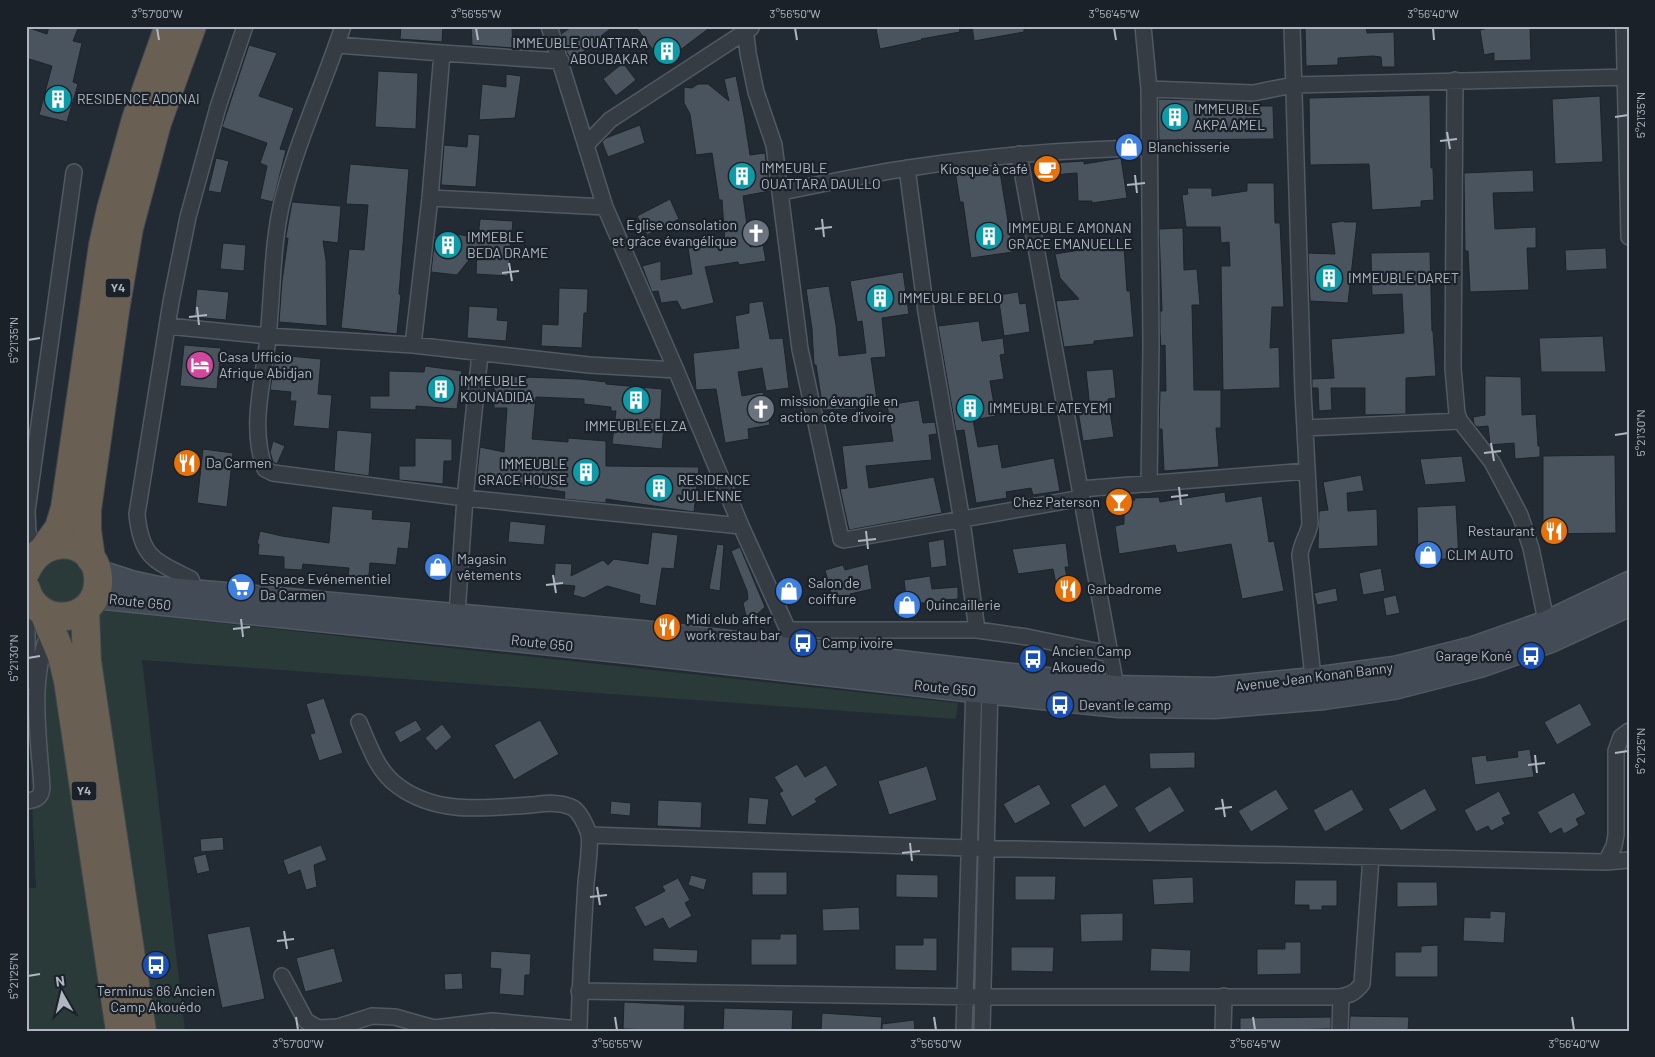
<svg xmlns="http://www.w3.org/2000/svg" width="1655" height="1057" font-family="Barlow,sans-serif">
<rect width="100%" height="100%" fill="#222a33"/>
<!-- green -->
<path fill="#2a3a39" d="M62 554 88 566 80 608 958 703 956 719 142 660 185 1031H26V888H36L26 675 37 595 35 576 39 568Z"/>
<!-- building -->
<path fill="#4a545f" stroke="#1c232b" d="M49 26H79L73 41 82 43 73 82 78 84 67 122 39 115 52 66 26 58V27L47 34Z
M401 26H443L442 42 400 39Z
M471 26H512L513 48 472 45Z
M573 26H614L601 36 602 38 572 60 567 53 561 34Z
M635 26H712L663 63Z
M887 26H959L960 32 921 39 922 40 880 49 876 29Z
M972 26H1024V32L974 41Z
M1305 26H1366L1367 33 1394 32 1395 67H1382L1381 57 1373 56 1338 58V65L1306 66Z
M1530 26 1531 60 1494 61V53L1484 55 1480 30 1493 27Z
M249 45 277 53 259 96 294 108 280 149 286 150 273 202 260 199 267 166 260 163 267 143 222 127Z
M623 63 636 80 616 96 603 79Z
M378 71 418 73 416 129 375 127Z
M506 74 521 76 515 118 479 120 482 84 506 87Z
M736 76 744 116 750 155 765 153 767 168 770 191 743 196 750 247 763 245 766 261 739 265 738 262 705 267 714 303 682 310 677 301 661 303 658 291 652 292 642 266 661 261V280L692 274 688 248 725 243 722 200H719L712 153 696 155 690 114 684 103V87L692 88 698 84H708L729 101 724 79Z
M1430 95 1431 168H1433L1434 200 1421 201V207L1372 210 1369 164 1310 165 1309 98Z
M1600 96 1603 162 1555 164 1552 99Z
M1158 99 1196 100V113L1244 112 1243 106H1273L1274 139 1159 140Z
M640 125 645 143 608 157 602 142 606 138Z
M468 134 480 135 476 187 441 185 444 145 467 147Z
M216 158 229 161 221 193 208 191Z
M1121 158 1127 198 1092 203V201H1078L1077 173 1053 175 1051 163 1084 161V164Z
M350 164 409 169 399 294 401 295 397 334 341 328 349 249 364 250 368 205 346 204Z
M999 166 1013 252 971 258 963 202H960L955 171Z
M1533 170 1534 192 1493 193 1495 229 1536 227V248H1527L1529 290 1470 292 1468 251H1465L1464 173Z
M1247 183H1274L1275 223H1280L1284 307H1272L1270 348 1279 347 1280 388 1223 390 1221 266H1230L1229 242 1221 243 1220 227H1186L1182 195 1188 194 1187 188H1212V196L1247 191Z
M670 199 679 219 647 235 637 216Z
M292 202 341 206 338 243 323 241 326 260 327 326 279 322 282 281 288 238H285L286 236Z
M480 219 513 221 508 276 476 274 477 250 457 275 431 272 435 236H444L446 232 478 238Z
M1344 221V222H1357L1348 303 1310 301 1308 253 1335 254 1331 223Z
M1183 228 1184 270 1197 269 1200 305H1192L1194 390H1221V428H1216L1219 467 1164 471 1162 429H1159L1160 391H1166L1165 345 1161 346 1160 332V311H1162L1159 229Z
M223 243 246 245 244 271 220 269Z
M1124 245 1127 291H1130L1134 337 1094 341V344L1064 347 1056 301 1079 299 1060 278 1055 254 1099 247Z
M1606 248 1607 269 1566 271 1565 250Z
M1430 252 1432 331H1433L1436 376 1406 378V414L1365 415V388H1331L1332 410 1319 411 1318 388H1312V379L1334 378 1331 339 1404 333 1402 294 1372 295 1371 253Z
M903 272 909 314 882 318 886 357 871 358 877 400 856 403 857 409 823 410 816 365H814L812 329 806 289 829 286 836 325 839 356 866 353 862 321 857 322 850 281Z
M559 288 588 289 587 313H584L582 348 541 346 542 324 558 325Z
M197 289 229 292 226 320 194 317Z
M1018 292 1020 304 1026 303 1030 332 1004 336 998 295Z
M763 301 770 339 783 338 789 388 766 391 762 368 738 372 742 396 763 392 770 425 748 429 749 439 725 443 716 389 696 390 693 353 739 348 735 316 749 313V303Z
M469 306 498 308 497 320 508 321 506 341 467 338Z
M979 321 982 341 1003 338 1005 354 1000 355 1004 379 990 381 996 416 973 420 978 447 998 444 1002 468 1054 458 1060 491 1033 495 1031 488 1006 492 1007 498 976 503 964 430 956 431 938 326Z
M1603 336 1606 372H1541L1539 338Z
M184 345 221 348 217 389 180 386Z
M276 352 290 353V356L321 359 318 394 332 395 329 429 293 426 296 401H290L291 392 270 390Z
M425 366 462 371 457 409 416 406V410L370 409V396H389V371L424 372Z
M1113 369 1116 398 1108 399 1114 437 1083 441 1078 411 1090 409 1086 371Z
M494 376 580 379 606 382V384L662 389 660 425H664L662 449 612 444 616 411H611V407L584 404V399L536 397 532 439 568 442V438L606 441V466L699 467 694 512 606 499V503L564 499 565 492 532 487 476 483 480 447 504 452 507 408H494Z
M1485 376 1521 377 1522 415 1536 414 1538 446H1540V457L1515 459 1514 443 1490 445 1488 426 1477 427 1474 424 1473 417 1485 415Z
M919 400 923 423 935 422 937 434 929 435 932 460 866 466 869 488 934 477 942 513 849 530 840 489 847 488 842 446 893 441 887 405Z
M337 430 372 433 369 476 334 471Z
M415 438 452 439V461H444L443 484 399 480V466H415Z
M273 441 285 446 277 464 273 462 270 452Z
M203 449 233 453 227 507 197 503Z
M1615 455 1616 533 1543 534V456Z
M1462 456 1466 482 1425 485 1420 459Z
M1361 475 1364 491 1347 493 1348 511 1377 509 1378 546 1318 549 1319 511 1328 510 1323 482Z
M1225 492 1226 502 1262 496 1269 542 1274 541 1284 591 1242 599 1231 544 1177 553 1175 545 1119 554 1115 526 1124 524V500H1135L1134 498 1159 497 1160 502Z
M1456 505 1459 559H1418L1417 507Z
M332 506 373 510 372 519 411 522 408 549 398 548 396 565 370 563 368 586 347 585 349 568 303 564 302 570 284 569V557L258 555 259 544H257L260 531 282 536 329 543Z
M510 521 546 525 544 545 508 542Z
M652 532 678 535 674 569 662 568 656 606 639 603 640 595 607 586 584 598 573 595 575 586 554 584 555 563 572 564 571 576 603 560 608 565 614 559 648 564Z
M944 539 947 566 931 568 928 542Z
M1066 543 1069 567H1065L1068 582 1056 584 1053 569 1018 574 1012 549Z
M717 544 724 545 720 591 709 589Z
M740 547 765 607 755 616H746L743 603 748 599 747 591 731 551Z
M868 564 872 589 850 594V601L834 605 825 570 843 565 845 570Z
M1381 568 1385 591 1363 595 1359 573Z
M930 576 932 589 958 587V599L942 600V602L933 603H915L913 596 906 597 904 580Z
M1336 588 1338 601 1317 605 1314 593Z
M1396 595 1400 613 1386 616 1383 598Z
M324 698 343 753 319 761 310 734 315 733 306 704Z
M1580 703 1592 725 1557 745 1544 722Z
M416 720 422 730 400 743 394 732Z
M540 720 559 754 514 780 494 745Z
M442 724 452 737 436 751 425 738Z
M1530 749 1534 777 1475 785 1471 757 1486 755 1487 761 1518 757 1517 751Z
M1195 752V768L1150 769 1149 753Z
M797 764 805 777 826 765 838 785 815 799 817 802 792 817 779 793 783 791 774 777Z
M927 766 937 800 889 815 878 781Z
M1039 784 1051 804 1015 824 1003 804Z
M1105 784 1119 806 1084 828 1070 805Z
M1170 786 1185 811 1149 833 1134 808Z
M1425 788 1437 810 1401 831 1388 809Z
M1276 789 1289 809 1251 832 1238 811Z
M1352 789 1364 810 1325 832 1313 810Z
M1499 791 1511 814 1502 818 1505 824 1491 831 1488 826 1476 832 1464 810Z
M1574 792 1586 814 1576 819 1579 825 1564 834 1561 828 1550 834 1537 812Z
M749 797 769 799 766 825 747 824Z
M658 800 702 802 701 828 657 826Z
M611 801 631 803 630 816 610 814Z
M223 837 224 850 201 852 200 839Z
M321 845 327 860 314 865 317 887 306 890 300 870 288 875 283 860Z
M206 854 210 871 197 874 193 857Z
M752 872H787V895H752Z
M896 874 938 875V898L896 897Z
M691 875 707 879 704 890 688 885Z
M1015 876H1056L1055 900H1015Z
M1193 877 1194 903 1154 905 1152 879Z
M678 878 690 900 685 903 692 916 669 929 663 918 645 927 634 907 665 891 662 886Z
M1295 880H1337V906H1322V910H1309V905H1294Z
M1397 882H1437L1438 906 1397 907Z
M859 907 860 930 823 931 822 909Z
M1490 911 1506 912 1504 943 1463 941 1464 917 1490 918Z
M1123 913V941L1081 942 1080 914Z
M250 926 265 999 222 1008 207 934Z
M780 934H797V965H751V939H780Z
M923 938H937V971L895 970V945H923Z
M1285 942H1301V974L1257 975V949H1285Z
M1438 945V977H1395V952H1421V946Z
M1011 947H1054L1053 972 1011 971Z
M334 948 343 982 305 992 296 958Z
M653 948 698 950 697 963 653 961Z
M1151 948 1191 950 1190 972 1150 971Z
M491 951 531 954 530 975H525L524 996 499 994 501 969 490 968Z
M462 973 463 989 445 990 444 974Z
M624 1002 685 1005 684 1031 623 1029Z
M724 1008 793 1010 792 1031H723Z
M822 1013 882 1017 881 1031H821Z
M1350 1016 1409 1017 1408 1031H1349Z
M1331 1017V1029L1240 1031V1018Z
M914 1020 915 1031H882V1024Z"/>
<g fill="none" stroke-linecap="round" stroke-linejoin="round">
<!-- street casing -->
<g stroke="#525962" stroke-width="18">
<path id="street" d="M343 26C324 84 298 139 283 198 271 246 273 297 267 346 262 386 250 430 265 469L273 473 465 498 741 526
M549 26 605 207 676 370 741 526 788 630 795 657
M745 26 748 53 756 92 774 145 800 349 841 539 844 540 1082 498
M1143 26 1149 89 1151 346 1149 484
M1292 26 1303 392 1310 524C1308 535 1301 544 1300 555L1314 687
M1624 26 1629 237
M337 45 442 53 430 198 413 345
M442 53 561 61
M1455 80 1453 368 1457 414 1460 421 1492 462 1520 515 1531 548 1548 630
M1149 89 1253 93 1293 85 1629 77
M586 145 610 120 751 28
M1019 154 1116 687
M907 168 926 312 962 521 977 630
M781 192C823 184 866 174 909 168 988 156 1068 149 1148 148
M430 198 605 207
M167 326 268 336 413 345 589 365 676 370
M1305 428 1460 421
M1080 489 1307 471
M36 554 28 532 27 511 74 172
M193 591V585L191 579C155 561 141 558 137 514L171 302 188 217 218 107 245 26
M32 603 27 624V658L36 686
M457 614 465 498 480 354
M788 630H977L1027 637 1110 654
M359 722C369 745 377 771 398 786 437 815 485 808 530 805 543 804 558 801 571 807 579 810 586 825 589 834 591 844 587 872 586 883 583 932 580 981 579 1031
M26 801C36 800 41 798 42 788 39 737 28 676 51 629
M589 835 969 848 1606 862 1629 860
M1606 862 1614 846 1616 835V751L1621 737 1629 731
M282 976 306 1021 318 1028 338 1027 372 1016 395 1017 434 1028 492 1021 579 1029
M579 991 983 997H1339C1350 995 1355 993 1362 984L1371 857
M964 1031 974 684
M982 1031 990 685
M1223 1031 1224 996
M1340 1031 1341 997"/>
</g>
<!-- secondary casing -->
<g stroke="#525962" stroke-width="25">
<path id="secondary" d="M97 571 131 582 158 588 642 632 1116 687 1214 689 1313 679 1394 668 1473 648 1547 622 1629 583
M95 597 629 652 974 691 1119 706 1215 707 1324 698 1394 688 1480 666 1551 641 1629 605"/>
</g>
<!-- highway casing -->
<g stroke="#3f464f" stroke-width="30">
<path id="highway" d="M44 549 59 528 65 508 103 245 111 209 136 119 169 26
M91 559 87 530V510L115 311 129 228 157 123 192 26
M26 571C45 528 101 541 98 583 96 624 37 629 26 589
M85 609 87 661 142 1031
M44 613 62 656 68 681 120 1031"/>
</g>
<!-- street -->
<use href="#street" stroke="#353c44" stroke-width="15"/>
<!-- secondary -->
<use href="#secondary" stroke="#434b57" stroke-width="22"/>
<!-- highway -->
<use href="#highway" stroke="#696053" stroke-width="28"/>
</g>
<!-- ticks -->
<path fill="none" stroke="#afb6c1" stroke-width="2" d="M157 28 159 40M476 28 478 40M795 28 797 40M1114 28 1116 40M1433 28 1434 40M1615 117 1628 115M1447 132 1450 149M1440 141 1457 139M1135 175 1137 193M1127 185 1145 183M822 219 824 237M815 229 832 227M509 263 512 281M502 273 519 271M197 307 199 325M189 317 207 315M28 340 40 338M1615 435 1628 433M1491 443 1494 461M1484 453 1501 451M1179 487 1181 505M1171 497 1188 495M866 531 868 549M858 541 876 539M553 575 556 593M546 585 563 583M241 619 243 637M233 629 250 627M28 658 40 656M1615 753 1628 751M1535 755 1537 773M1528 765 1545 763M1222 799 1225 817M1215 809 1232 807M910 843 912 861M902 853 920 851M597 887 600 905M590 897 607 895M284 931 287 949M277 941 294 939M28 976 40 974M296 1017 298 1030M615 1017 617 1030M934 1017 936 1030M1253 1017 1255 1030M1572 1017 1574 1030"/>
<!-- icons -->
<defs>
<g id="building-disc" transform="scale(1.4375)"><circle r="9.5" fill="#0f9aa8" stroke="#1a2129"/><path d="M-4-6H4V6H1V3H-1V6H-4ZM-2.5-4.3h1.7v1.8h-1.7ZM.8-4.3h1.7v1.8H.8ZM-2.5-1h1.7V.8h-1.7ZM.8-1h1.7V.8H.8Z" fill="#fff"/></g>
<g id="shop-disc" transform="scale(1.4375)"><circle r="9.5" fill="#3f7fe0" stroke="#1a2129"/><path d="M-5-2.5h2.3a2.7 3.5 0 0 1 5.4 0H5L5.5 6h-11ZM-1.5-2.5h3a1.5 2.3 0 0 0-3 0Z" fill="#fff"/></g>
<g id="cafe-disc" transform="scale(1.4375)"><circle r="9.5" fill="#e8710a" stroke="#1a2129"/><path d="M-5.5-4.5H6V0H3Q3 3.5 0 3.5H-2.5Q-5.5 3.5-5.5 0ZM3-3.2v2h1.7v-2ZM-6 4.5H4V6H-6Z" fill="#fff"/></g>
<g id="church-disc" transform="scale(1.4375)"><circle r="9.5" fill="#6b7280" stroke="#1a2129"/><path d="M-1.2-6h2.4v3.5h3.3v2.4h-3.3V6h-2.4V-.1h-3.3v-2.4h3.3Z" fill="#fff"/></g>
<g id="hotel-disc" transform="scale(1.4375)"><circle r="9.5" fill="#d1479c" stroke="#1a2129"/><path d="M-6-4.5h1.5V1H6V5H4.5V3h-9V5H-6ZM-4 0a1.8 1.8 0 1 1 3.6 0ZM.5 0V-2.5h3Q6-2.5 6 0Z" fill="#fff"/></g>
<g id="restaurant-disc" transform="scale(1.4375)"><circle r="9.5" fill="#e8710a" stroke="#1a2129"/><path d="M-5-6h1v4h1v-4h1v4h1v-4h1v5L-1.5 .5V6h-2V.5L-5-1ZM5-6V6H3V1.5H1.5Q1.5-4 5-6Z" fill="#fff"/></g>
<g id="bar-disc" transform="scale(1.4375)"><circle r="9.5" fill="#e8710a" stroke="#1a2129"/><path d="M-6-5H6L.8 .8V4.5H3.5V6h-7V4.5H-.8V.8Z" fill="#fff"/></g>
<g id="supermarket-disc" transform="scale(1.4375)"><circle r="9.5" fill="#3f7fe0" stroke="#1a2129"/><path d="M-6-5.5h2.5l.6 2H6L4.5 2H-2.5L-4.4-4H-6ZM-1.5 3.2a1.3 1.3 0 1 0 .1 0ZM3 3.2a1.3 1.3 0 1 0 .1 0Z" fill="#fff"/></g>
<g id="bus-disc" transform="scale(1.4375)"><circle r="9.5" fill="#1a4fb4" stroke="#1a2129"/><path d="M-5-6H5V4H4V6H2V4H-2V6H-4V4H-5ZM-3.5-4V0h7V-4ZM-3.5 1.2v1.5H-2V1.2ZM2 1.2v1.5H3.5V1.2Z" fill="#fff"/></g>
</defs>
<g fill-rule="evenodd">
<use href="#building-disc" x="667" y="51"/>
<use href="#building-disc" x="58" y="99"/>
<use href="#building-disc" x="1175" y="117"/>
<use href="#shop-disc" x="1129" y="147"/>
<use href="#cafe-disc" x="1047" y="169"/>
<use href="#building-disc" x="742" y="176"/>
<use href="#church-disc" x="756" y="233"/>
<use href="#building-disc" x="989" y="236"/>
<use href="#building-disc" x="448" y="245"/>
<use href="#building-disc" x="1329" y="278"/>
<use href="#building-disc" x="880" y="298"/>
<use href="#hotel-disc" x="200" y="365"/>
<use href="#building-disc" x="441" y="389"/>
<use href="#building-disc" x="636" y="400"/>
<use href="#building-disc" x="970" y="408"/>
<use href="#church-disc" x="761" y="409"/>
<use href="#restaurant-disc" x="187" y="463"/>
<use href="#building-disc" x="586" y="472"/>
<use href="#building-disc" x="659" y="488"/>
<use href="#bar-disc" x="1119" y="502"/>
<use href="#restaurant-disc" x="1554" y="531"/>
<use href="#shop-disc" x="1428" y="555"/>
<use href="#shop-disc" x="438" y="567"/>
<use href="#supermarket-disc" x="241" y="587"/>
<use href="#restaurant-disc" x="1068" y="589"/>
<use href="#shop-disc" x="789" y="591"/>
<use href="#shop-disc" x="907" y="605"/>
<use href="#restaurant-disc" x="667" y="627"/>
<use href="#bus-disc" x="803" y="643"/>
<use href="#bus-disc" x="1531" y="656"/>
<use href="#bus-disc" x="1033" y="659"/>
<use href="#bus-disc" x="1060" y="705"/>
<use href="#bus-disc" x="156" y="965"/>
</g>
<g text-anchor="middle" stroke-width="4.5" stroke-linejoin="round" paint-order="stroke">
<!-- shield labels -->
<g fill="#1a2129" stroke="#828993" stroke-width="1">
<rect x="105.5" y="278.5" width="25" height="19" rx="4"/>
<rect x="71.5" y="781.5" width="25" height="19" rx="4"/>
</g>
<g font-size="12" font-weight="bold" fill="#afb6c1">
<text x="118" y="292">Y4</text>
<text x="84" y="795">Y4</text>
</g>
<!-- poi labels -->
<g font-size="14" fill="#afb6c1" stroke="#1a2129" text-anchor="start">
<text x="648" y="48" text-anchor="end">IMMEUBLE OUATTARA<tspan x="648" dy="16">ABOUBAKAR</tspan></text>
<text x="77" y="104">RESIDENCE ADONAI</text>
<text x="1194" y="114">IMMEUBLE<tspan x="1194" dy="16">AKPA AMEL</tspan></text>
<text x="1148" y="152">Blanchisserie</text>
<text x="761" y="173">IMMEUBLE<tspan x="761" dy="16">OUATTARA DAULLO</tspan></text>
<text x="1028" y="174" text-anchor="end">Kiosque à café</text>
<text x="737" y="230" text-anchor="end">Eglise consolation<tspan x="737" dy="16">et grâce évangélique</tspan></text>
<text x="1008" y="233">IMMEUBLE AMONAN<tspan x="1008" dy="16">GRACE EMANUELLE</tspan></text>
<text x="467" y="242">IMMEBLE<tspan x="467" dy="16">BEDA DRAME</tspan></text>
<text x="1348" y="283">IMMEUBLE DARET</text>
<text x="899" y="303">IMMEUBLE BELO</text>
<text x="219" y="362">Casa Ufficio<tspan x="219" dy="16">Afrique Abidjan</tspan></text>
<text x="460" y="386">IMMEUBLE<tspan x="460" dy="16">KOUNADIDA</tspan></text>
<text x="780" y="406">mission évangile en<tspan x="780" dy="16">action côte d'ivoire</tspan></text>
<text x="989" y="413">IMMEUBLE ATEYEMI</text>
<text x="636" y="431" text-anchor="middle">IMMEUBLE ELZA</text>
<text x="206" y="468">Da Carmen</text>
<text x="567" y="469" text-anchor="end">IMMEUBLE<tspan x="567" dy="16">GRACE HOUSE</tspan></text>
<text x="678" y="485">RESIDENCE<tspan x="678" dy="16">JULIENNE</tspan></text>
<text x="1100" y="507" text-anchor="end">Chez Paterson</text>
<text x="1535" y="536" text-anchor="end">Restaurant</text>
<text x="1447" y="560">CLIM AUTO</text>
<text x="457" y="564">Magasin<tspan x="457" dy="16">vêtements</tspan></text>
<text x="260" y="584">Espace Evénementiel<tspan x="260" dy="16">Da Carmen</tspan></text>
<text x="808" y="588">Salon de<tspan x="808" dy="16">coiffure</tspan></text>
<text x="1087" y="594">Garbadrome</text>
<text x="926" y="610">Quincaillerie</text>
<text x="686" y="624">Midi club after<tspan x="686" dy="16">work restau bar</tspan></text>
<text x="822" y="648">Camp ivoire</text>
<text x="1052" y="656">Ancien Camp<tspan x="1052" dy="16">Akouedo</tspan></text>
<text x="1512" y="661" text-anchor="end">Garage Koné</text>
<text x="1079" y="710">Devant le camp</text>
<text x="156" y="996" text-anchor="middle">Terminus 86 Ancien<tspan x="156" dy="16">Camp Akouédo</tspan></text>
</g>
<!-- street labels -->
<g font-size="14" fill="#afb6c1" stroke="#1a2129">
<text transform="translate(140 602) rotate(6)" y="5">Route G50</text>
<text transform="translate(542 643) rotate(6)" y="5">Route G50</text>
<text transform="translate(1314 677) rotate(-7)" y="5">Avenue Jean Konan Banny</text>
<text transform="translate(945 688) rotate(6)" y="5">Route G50</text>
</g>
</g>
<!-- border -->
<rect width="1655" height="1057" fill="none" stroke="#1a2129" stroke-width="55"/>
<!-- north arrow -->
<g transform="translate(62 994) rotate(352)" stroke="#1a2129" stroke-width="4" paint-order="stroke">
<path d="M0-4L9 19L0 12L-9 19Z" fill="#afb6c1"/>
<text y="-8" font-size="14" font-weight="bold" text-anchor="middle" fill="#afb6c1">N</text>
</g>
<rect x="28" y="28" width="1600" height="1002" fill="none" stroke="#afb6c1" stroke-width="2"/>
<g font-size="12" text-anchor="middle" fill="#afb6c1">
<text x="157" y="18">3°57'00"W</text>
<text x="476" y="18">3°56'55"W</text>
<text x="795" y="18">3°56'50"W</text>
<text x="1114" y="18">3°56'45"W</text>
<text x="1433" y="18">3°56'40"W</text>
<text transform="translate(1641 115) rotate(-90)" y="4">5°21'35"N</text>
<text transform="translate(14 340) rotate(-90)" y="4">5°21'35"N</text>
<text transform="translate(1641 433) rotate(-90)" y="4">5°21'30"N</text>
<text transform="translate(14 658) rotate(-90)" y="4">5°21'30"N</text>
<text transform="translate(1641 751) rotate(-90)" y="4">5°21'25"N</text>
<text transform="translate(14 976) rotate(-90)" y="4">5°21'25"N</text>
<text x="298" y="1048">3°57'00"W</text>
<text x="617" y="1048">3°56'55"W</text>
<text x="936" y="1048">3°56'50"W</text>
<text x="1255" y="1048">3°56'45"W</text>
<text x="1574" y="1048">3°56'40"W</text>
</g>
</svg>
